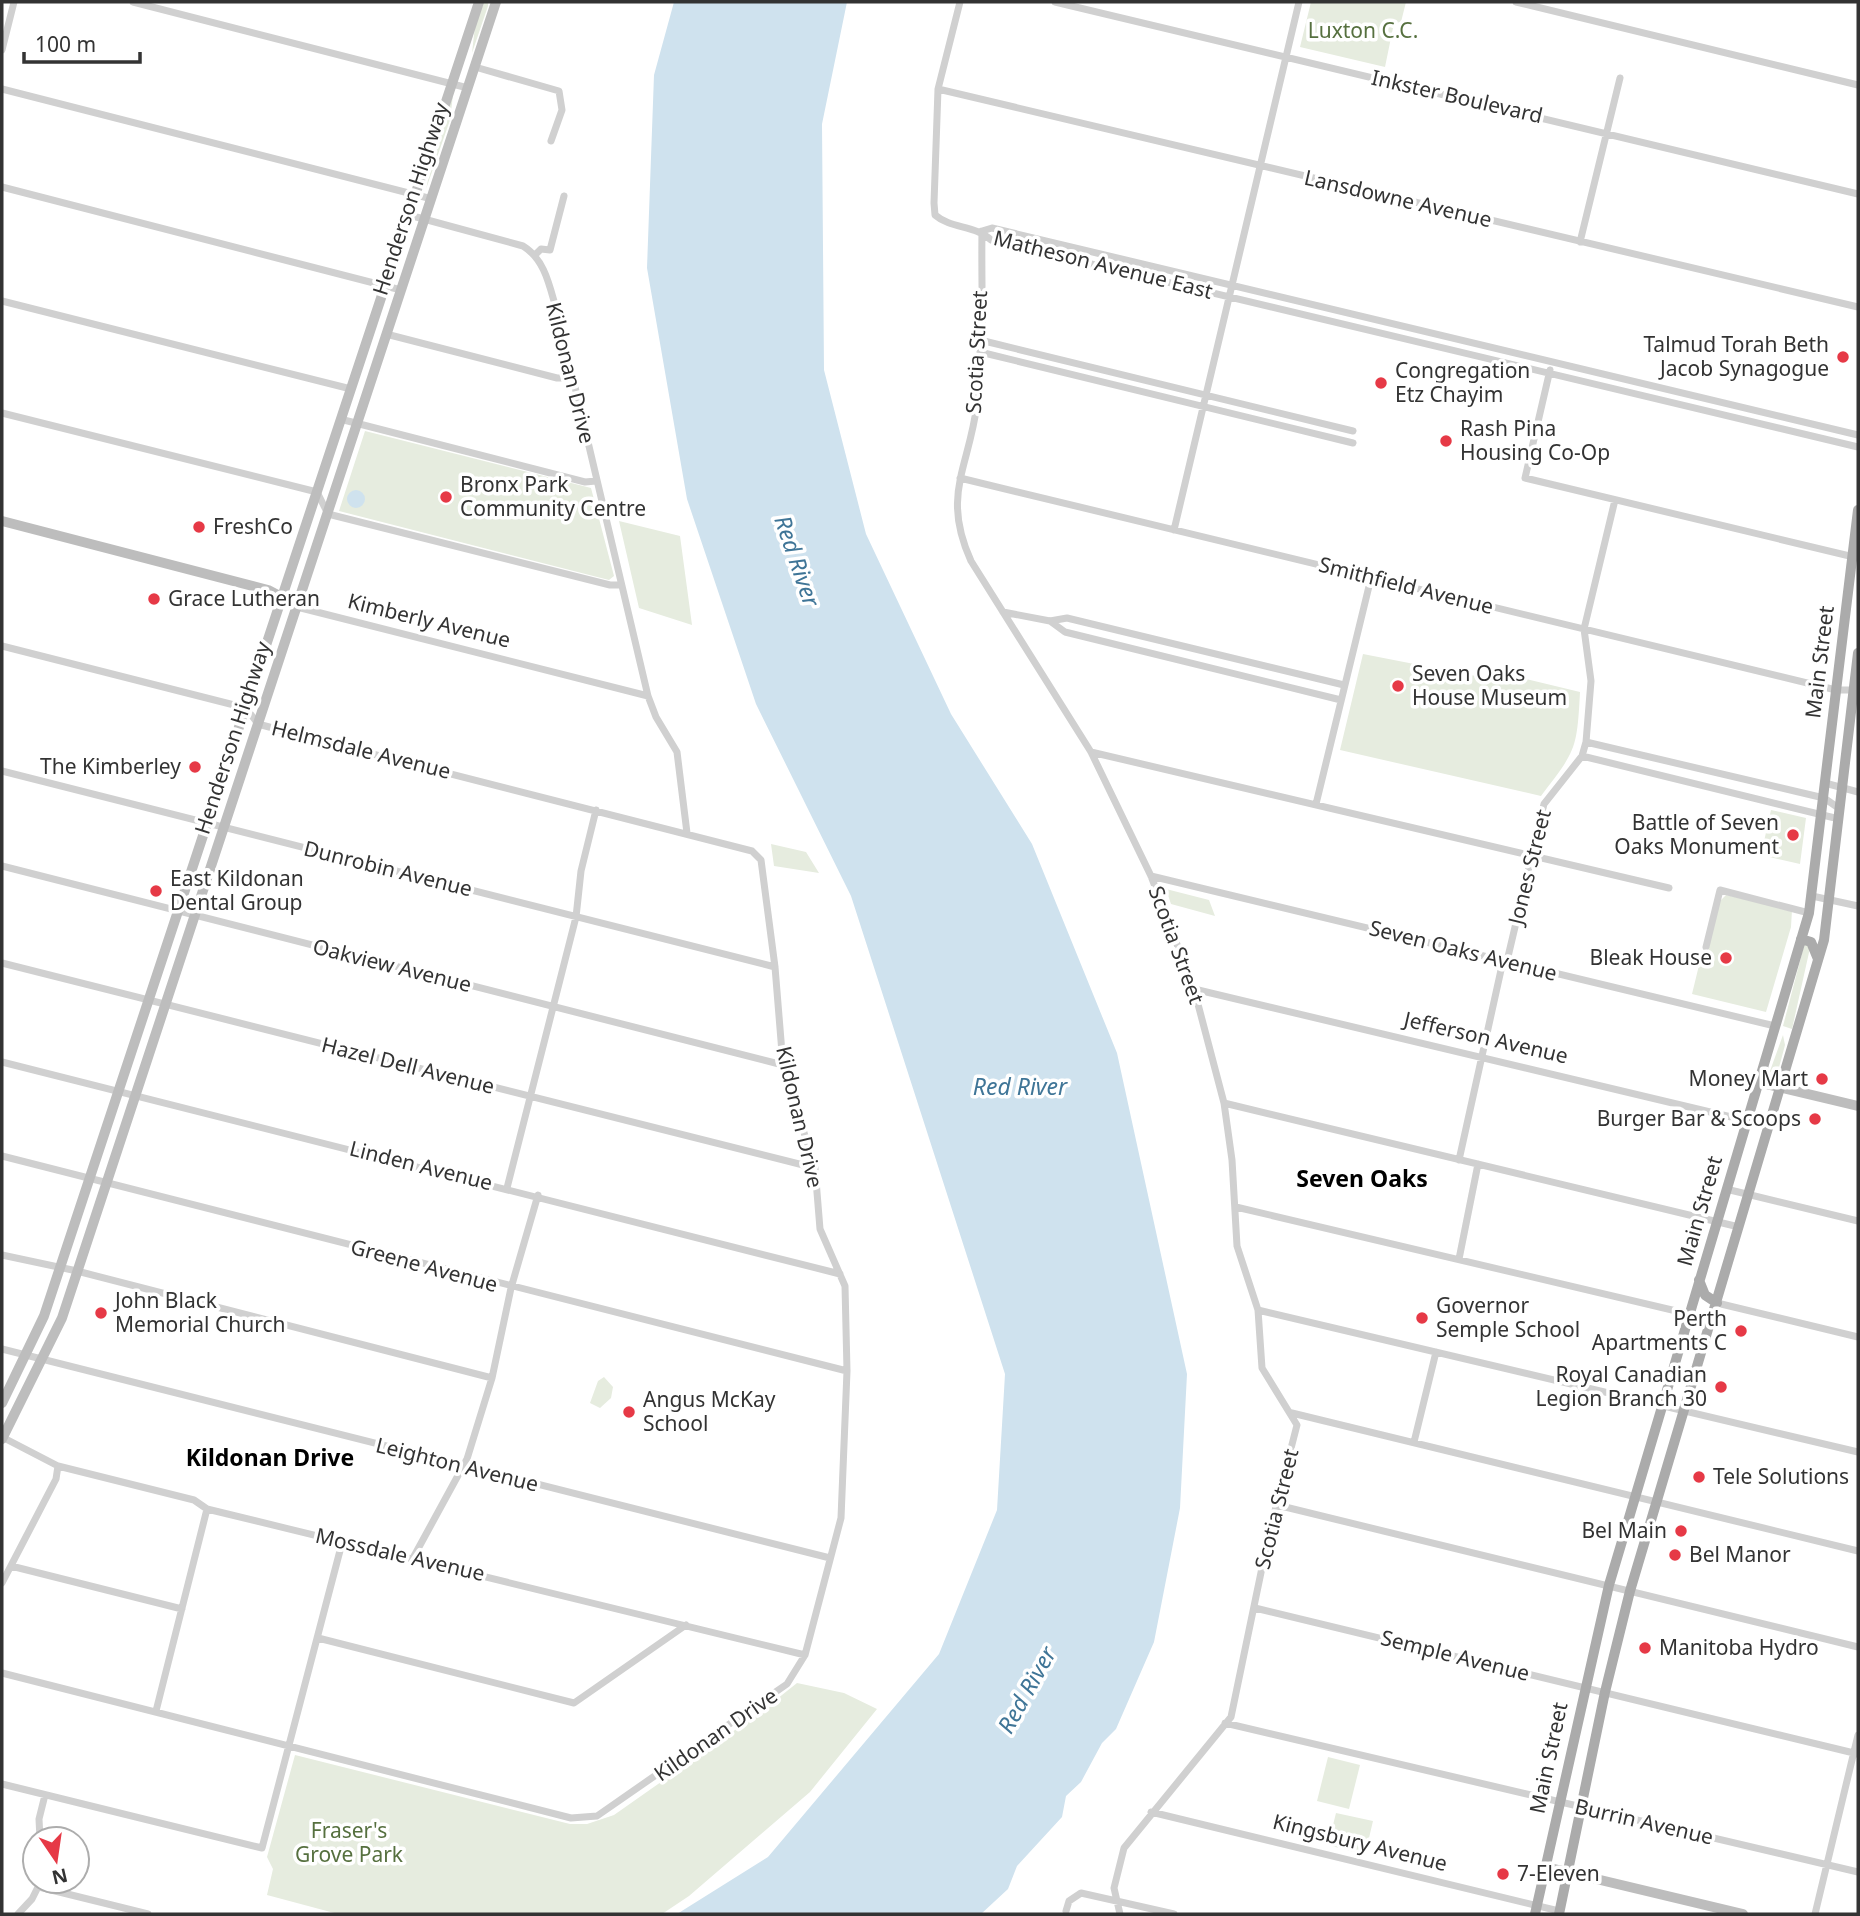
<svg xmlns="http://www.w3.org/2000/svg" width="1860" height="1916" font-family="'Noto Sans',sans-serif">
<rect width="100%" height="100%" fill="#fff"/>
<!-- green -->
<path fill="#e6ecdf" d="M484 2H488V6L472 53 475 26Z
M1311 2H1406L1401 22 1394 23 1385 67 1300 47Z
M453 95 450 120 426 189 434 153Z
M365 431 591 488 614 576 609 580 339 511Z
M619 521 680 536 692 625 639 608Z
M1363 654 1491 679 1493 671 1580 692C1577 750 1576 750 1541 796L1340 750Z
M1771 810 1806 818 1800 864 1761 855Z
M771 844 806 852 819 873 774 866Z
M1166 889 1209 900 1215 916 1171 904Z
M1726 895 1792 910 1791 927 1766 1012 1692 994 1701 957 1707 958 1717 904Z
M1805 942 1810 948 1792 1029 1783 1026Z
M1783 1035 1785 1045 1777 1075 1771 1077 1770 1071Z
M604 1377 613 1387 611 1398 600 1408 590 1403 598 1381Z
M797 1683 844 1693 877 1709 810 1792 689 1896 662 1914H338L267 1895 273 1869 267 1857 295 1755 570 1824H587L614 1815 762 1711Z
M1328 1757 1360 1765 1349 1809 1317 1801Z
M1336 1813 1373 1821 1365 1855 1328 1845Z"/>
<!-- water -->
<path fill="#cfe2ee" d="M674 2H847L822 124 824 370 866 534 951 714 1032 844 1117 1053 1187 1374 1180 1508 1154 1642 1116 1729 1102 1743 1081 1782 1066 1796 1062 1817 1017 1866 1008 1889 981 1914H677L768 1857 939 1654 997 1510 1005 1374 851 896 756 704 687 499 647 268 654 75Z
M347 499a9 9 0 1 1 18 0a9 9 0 1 1-18 0Z"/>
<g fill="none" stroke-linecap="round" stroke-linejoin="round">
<!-- street -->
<path stroke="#d0d0d0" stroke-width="7" d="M133 2 468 88
M960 2 938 89 934 203 935 215C951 229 975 225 991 240L1858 447
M1055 2 1858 194
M1516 2 1858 85
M2 50 14 2
M475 67 559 91 562 110 551 141
M2 89 432 199
M938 89 1858 307
M2 187 401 290
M409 215 523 246C547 261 550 290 558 315L648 696 656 717 677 752 687 833
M982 231C981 288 985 348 977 404 969 468 941 495 971 561L1091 752 1151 876 1194 989 1224 1103 1232 1160 1237 1246 1258 1310 1262 1368 1297 1425 1269 1534 1231 1717 1124 1848 1114 1888 1120 1914
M982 231 992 228 1858 435
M1580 242 1620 78
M536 254 541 249 550 250 564 196
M2 301 351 389
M386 334 557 378H572
M980 340 1353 431
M980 352 1353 443
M1550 370 1525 478 1858 558
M2 413 317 492 328 514 610 585H620
M340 419 585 482 596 481
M960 478 1836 690H1854
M1174 530 1299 2
M297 607 648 696
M1003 612 1050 621 1067 618 1344 685
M1050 621 1065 632 1341 700
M2 646 246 708 258 724 310 738 752 851 761 860 775 967 783 1065 815 1168 820 1229 845 1286 847 1371 841 1518 805 1655 787 1684 597 1816 571 1818 2 1673
M1586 742 1824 798 1840 809
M1091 752 1669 888
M1582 756 1839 819
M2 771 775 967
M1825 783 1858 792
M1316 804 1371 578
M2 866 783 1065
M1151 876 1775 1026
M1812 896 1858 906
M1706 947 1720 890 1809 913
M2 963 815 1168
M1194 989 1769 1126
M2 1062 840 1274
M1224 1103 1739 1227
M2 1156 847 1371
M1459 1160 1501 970 1507 961 1544 804 1582 756 1586 742 1591 681 1584 629 1615 500
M507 1188 576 917 581 871 596 810
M1726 1189 1858 1221
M1236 1207 1689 1314
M2 1255 77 1271 492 1378
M1459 1259 1478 1164
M1717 1303 1858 1337
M1258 1310 1858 1452
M2 1349 830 1558
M1292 1413 1858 1551
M2 1437 58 1466 194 1500 207 1509 805 1655
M1414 1442 1436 1352
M1277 1505 1858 1647
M413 1558 467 1459 492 1378 511 1288 538 1195
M11 1566 182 1609
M2 1583 56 1479 58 1466
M1255 1608 1858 1754
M318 1638 574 1703 686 1625
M156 1711 207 1509
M1225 1723 1858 1872
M2 1784 262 1848 342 1543
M1151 1812 1559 1911
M40 1839 39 1819 45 1795
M39 1887 148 1914
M1066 1911 1069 1901 1081 1893 1174 1914
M18 1914 32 1899 41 1881
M1815 1914 1858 1735"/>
<!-- secondary -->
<path stroke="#bdbdbd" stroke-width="10" d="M2 521 268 590 289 601
M1758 1082 1858 1106
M2 1403 44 1316 479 2
M2 1439 62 1318 496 2
M1546 1867 1743 1914"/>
<!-- primary -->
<path stroke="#ababab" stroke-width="10" d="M1801 939 1811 942 1818 959
M1699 1280 1705 1295 1717 1303
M1535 1914 1609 1585 1809 913 1858 510
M1559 1914 1605 1692 1630 1591 1824 940 1858 653"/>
</g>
<!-- markers -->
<g fill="#e63946" stroke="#fff" stroke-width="2.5">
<circle cx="1843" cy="357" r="7"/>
<circle cx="1381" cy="383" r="7"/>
<circle cx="1446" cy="441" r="7"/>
<circle cx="446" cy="497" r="7"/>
<circle cx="199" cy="527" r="7"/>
<circle cx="154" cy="599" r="7"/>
<circle cx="1398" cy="686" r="7"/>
<circle cx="195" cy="767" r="7"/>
<circle cx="1793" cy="835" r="7"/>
<circle cx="156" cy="891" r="7"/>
<circle cx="1726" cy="958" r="7"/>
<circle cx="1822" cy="1079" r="7"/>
<circle cx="1815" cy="1119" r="7"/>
<circle cx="101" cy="1313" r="7"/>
<circle cx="1422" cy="1318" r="7"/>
<circle cx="1741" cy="1331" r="7"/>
<circle cx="1721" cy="1387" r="7"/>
<circle cx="629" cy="1412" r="7"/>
<circle cx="1699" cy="1477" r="7"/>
<circle cx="1681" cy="1531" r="7"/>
<circle cx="1675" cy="1555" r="7"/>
<circle cx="1645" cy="1648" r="7"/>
<circle cx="1503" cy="1874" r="7"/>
</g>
<g text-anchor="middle" stroke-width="7" stroke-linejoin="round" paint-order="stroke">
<!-- park labels -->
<g font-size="21" fill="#56703f" stroke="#fff">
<text x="1363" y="38">Luxton C.C.</text>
<text x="349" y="1838">Fraser's<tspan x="349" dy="24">Grove Park</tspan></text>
</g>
<!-- street labels -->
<g font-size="21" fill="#333" stroke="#fff">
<text transform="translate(1457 97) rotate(13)" y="7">Inkster Boulevard</text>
<text transform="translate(411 199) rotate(-72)" y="7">Henderson Highway</text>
<text transform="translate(1398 199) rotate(13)" y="7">Lansdowne Avenue</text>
<text transform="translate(1103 265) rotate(14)" y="7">Matheson Avenue East</text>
<text transform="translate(977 352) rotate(-87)" y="7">Scotia Street</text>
<text transform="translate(570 373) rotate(76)" y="7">Kildonan Drive</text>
<text transform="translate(1406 586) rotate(14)" y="7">Smithfield Avenue</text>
<text transform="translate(429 621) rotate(14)" y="7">Kimberly Avenue</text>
<text transform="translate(1820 662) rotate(-83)" y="7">Main Street</text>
<text transform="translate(233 738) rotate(-72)" y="7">Henderson Highway</text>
<text transform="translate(361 750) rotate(14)" y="7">Helmsdale Avenue</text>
<text transform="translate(1530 867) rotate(-76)" y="7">Jones Street</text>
<text transform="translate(388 869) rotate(14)" y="7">Dunrobin Avenue</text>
<text transform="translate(1176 945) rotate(70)" y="7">Scotia Street</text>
<text transform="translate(1463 951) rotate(14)" y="7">Seven Oaks Avenue</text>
<text transform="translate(392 966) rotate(14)" y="7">Oakview Avenue</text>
<text transform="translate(1486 1038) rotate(13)" y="7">Jefferson Avenue</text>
<text transform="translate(408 1066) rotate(14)" y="7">Hazel Dell Avenue</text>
<text transform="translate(799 1117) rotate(77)" y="7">Kildonan Drive</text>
<text transform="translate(421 1166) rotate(14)" y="7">Linden Avenue</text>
<text transform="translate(1700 1211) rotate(-74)" y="7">Main Street</text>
<text transform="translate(424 1266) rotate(15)" y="7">Greene Avenue</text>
<text transform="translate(457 1465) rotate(14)" y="7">Leighton Avenue</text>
<text transform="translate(1277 1509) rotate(-76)" y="7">Scotia Street</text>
<text transform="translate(400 1555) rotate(13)" y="7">Mossdale Avenue</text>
<text transform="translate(1455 1656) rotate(14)" y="7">Semple Avenue</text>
<text transform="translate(716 1735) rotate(-35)" y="7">Kildonan Drive</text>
<text transform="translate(1549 1758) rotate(-78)" y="7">Main Street</text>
<text transform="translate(1644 1822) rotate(13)" y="7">Burrin Avenue</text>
<text transform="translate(1360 1843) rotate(14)" y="7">Kingsbury Avenue</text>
</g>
<!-- poi labels -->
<g font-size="21" fill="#333" stroke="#fff" text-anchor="start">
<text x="1829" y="352" text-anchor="end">Talmud Torah Beth<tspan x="1829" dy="24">Jacob Synagogue</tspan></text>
<text x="1395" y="378">Congregation<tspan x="1395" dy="24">Etz Chayim</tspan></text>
<text x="1460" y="436">Rash Pina<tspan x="1460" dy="24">Housing Co-Op</tspan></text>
<text x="460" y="492">Bronx Park<tspan x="460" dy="24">Community Centre</tspan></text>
<text x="213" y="534">FreshCo</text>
<text x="168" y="606">Grace Lutheran</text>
<text x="1412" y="681">Seven Oaks<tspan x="1412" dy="24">House Museum</tspan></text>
<text x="181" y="774" text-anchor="end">The Kimberley</text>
<text x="1779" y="830" text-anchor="end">Battle of Seven<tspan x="1779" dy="24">Oaks Monument</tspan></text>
<text x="170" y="886">East Kildonan<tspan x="170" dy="24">Dental Group</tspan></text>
<text x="1712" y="965" text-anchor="end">Bleak House</text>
<text x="1808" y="1086" text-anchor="end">Money Mart</text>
<text x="1801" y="1126" text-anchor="end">Burger Bar &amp; Scoops</text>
<text x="115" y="1308">John Black<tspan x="115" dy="24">Memorial Church</tspan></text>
<text x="1436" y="1313">Governor<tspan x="1436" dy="24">Semple School</tspan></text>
<text x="1727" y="1326" text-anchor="end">Perth<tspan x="1727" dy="24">Apartments C</tspan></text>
<text x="1707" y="1382" text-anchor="end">Royal Canadian<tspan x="1707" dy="24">Legion Branch 30</tspan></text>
<text x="643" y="1407">Angus McKay<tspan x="643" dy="24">School</tspan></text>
<text x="1713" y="1484">Tele Solutions</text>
<text x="1667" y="1538" text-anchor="end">Bel Main</text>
<text x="1689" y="1562">Bel Manor</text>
<text x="1659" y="1655">Manitoba Hydro</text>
<text x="1517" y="1881">7-Eleven</text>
</g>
<!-- water labels -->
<g font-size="23" font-style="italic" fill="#3f7597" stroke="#fff">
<text transform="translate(797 561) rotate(71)" y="8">Red River</text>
<text x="1020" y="1095">Red River</text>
<text transform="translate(1027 1690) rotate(-61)" y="8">Red River</text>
</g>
<!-- neighbourhood labels -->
<g font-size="23" font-weight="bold" fill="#000" stroke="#fff">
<text x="1362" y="1187">Seven Oaks</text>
<text x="270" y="1466">Kildonan Drive</text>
</g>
</g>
<!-- border -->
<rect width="1860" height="1916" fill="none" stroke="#333333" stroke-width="7"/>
<!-- north arrow -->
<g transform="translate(56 1860) rotate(167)"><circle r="33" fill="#ffffff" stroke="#adadad" stroke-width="2"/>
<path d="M0-5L12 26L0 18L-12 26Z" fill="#e63946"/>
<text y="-10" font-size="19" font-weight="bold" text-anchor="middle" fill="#333333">N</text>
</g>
<!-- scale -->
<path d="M24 52v10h116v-10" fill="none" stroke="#333333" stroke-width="3.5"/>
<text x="35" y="52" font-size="21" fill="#333333" stroke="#ffffff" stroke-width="5" paint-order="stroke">100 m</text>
</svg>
